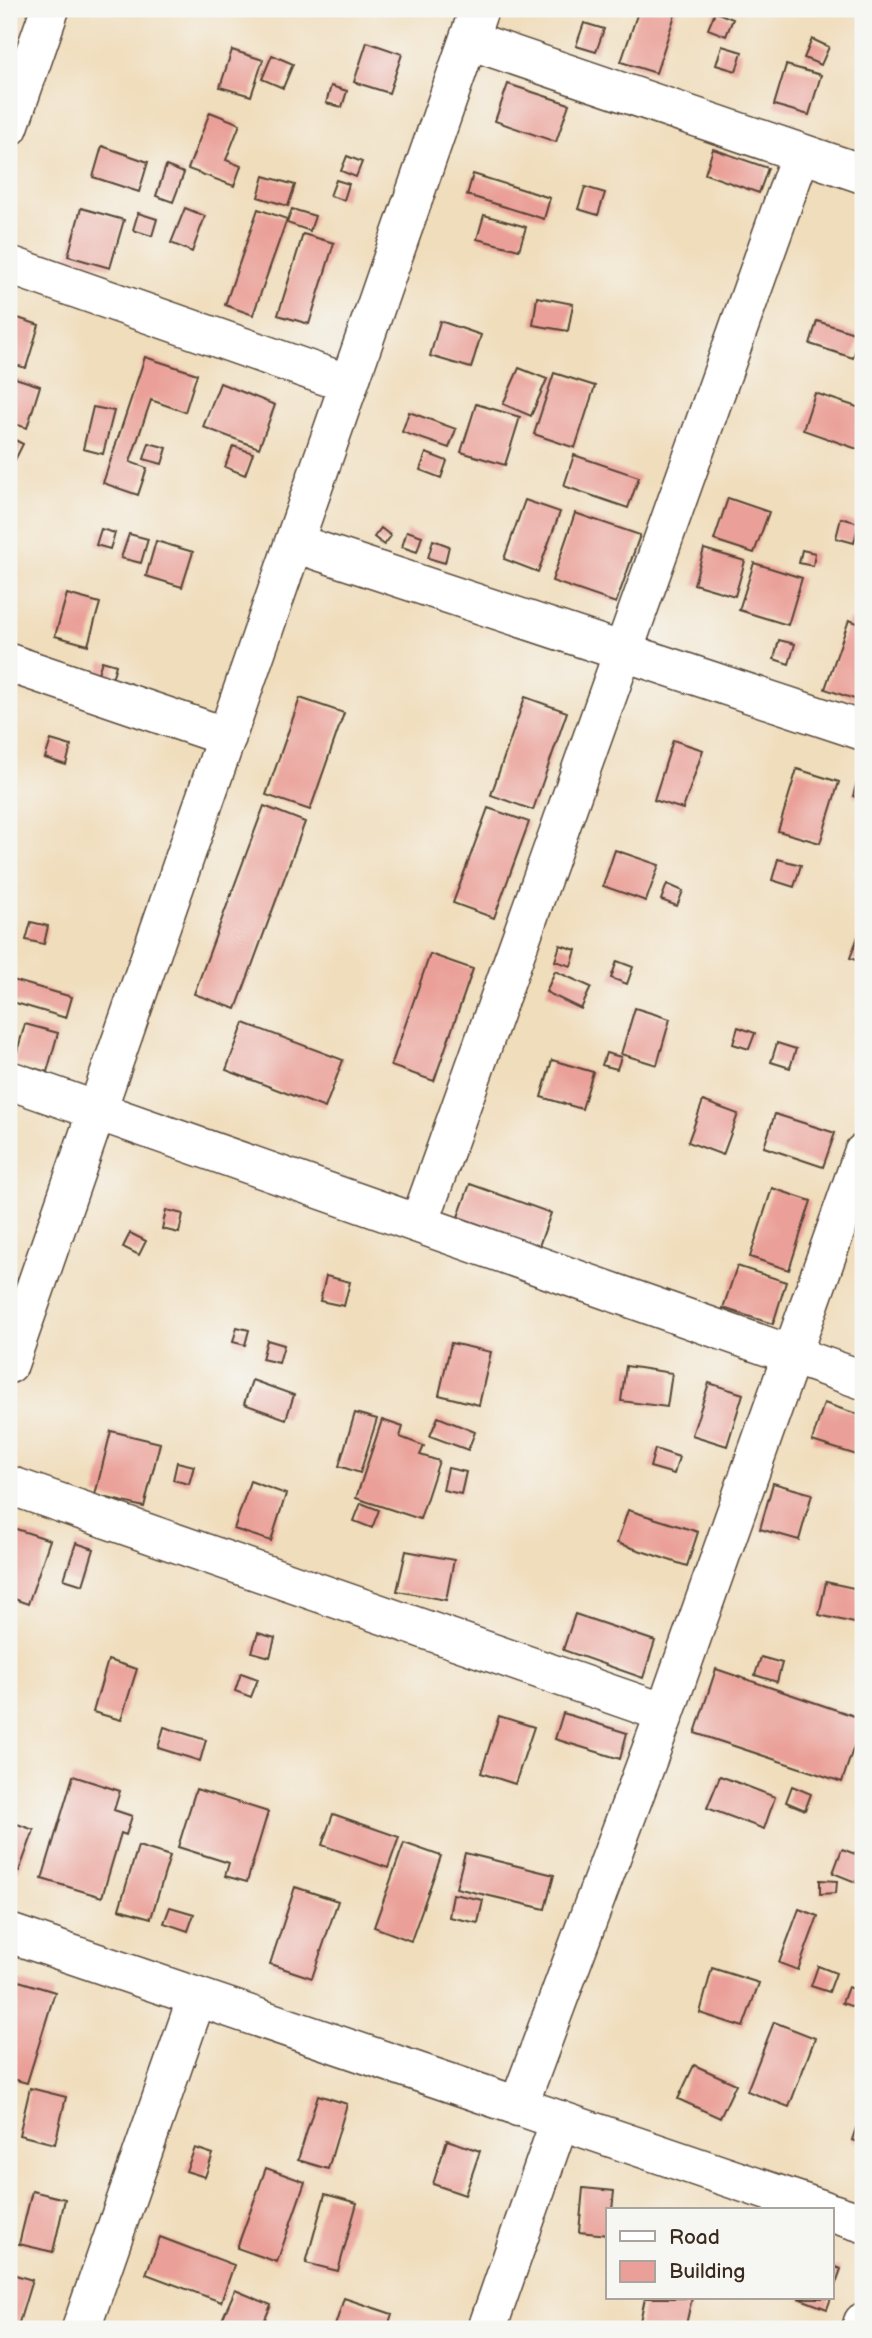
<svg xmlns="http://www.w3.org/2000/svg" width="872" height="2338" font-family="'Balsamiq Sans',sans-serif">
<rect width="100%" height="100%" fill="#f6f6f2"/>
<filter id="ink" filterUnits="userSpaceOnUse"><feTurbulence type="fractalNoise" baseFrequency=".0143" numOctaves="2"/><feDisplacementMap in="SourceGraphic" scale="14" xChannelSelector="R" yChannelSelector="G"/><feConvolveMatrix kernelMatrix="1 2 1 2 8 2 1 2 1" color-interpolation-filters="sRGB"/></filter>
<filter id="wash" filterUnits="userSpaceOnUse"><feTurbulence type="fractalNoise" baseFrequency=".00686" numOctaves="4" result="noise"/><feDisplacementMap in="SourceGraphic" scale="28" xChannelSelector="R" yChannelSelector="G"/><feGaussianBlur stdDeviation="1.57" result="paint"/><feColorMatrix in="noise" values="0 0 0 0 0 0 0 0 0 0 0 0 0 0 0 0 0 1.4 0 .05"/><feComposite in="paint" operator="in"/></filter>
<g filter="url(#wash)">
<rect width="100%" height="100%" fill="#f0ddbc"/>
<g id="blocks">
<!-- building -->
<path fill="#eaa098" d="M639 9H677L656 73 621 62Z
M715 12 733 19 726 36 708 29Z
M584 23 604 29 596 52 576 46Z
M812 39 829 47 821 65 804 58Z
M367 42 402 54 389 93 354 82Z
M722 46 742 52 736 71 716 65Z
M232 50 263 60 251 96 220 87Z
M272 55 293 64 283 88 262 79Z
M786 65 821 75 809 115 774 105Z
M508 84 569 104 556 142 495 121Z
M331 86 347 91 342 107 326 103Z
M210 112 240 124 226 160 241 166 234 186 188 169Z
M102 146 148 162 139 192 93 177Z
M713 149 768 168 759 193 705 174Z
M347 156 362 162 356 177 341 171Z
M166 166 184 173 173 202 156 196Z
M473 174 550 198 544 219 467 195Z
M264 176 295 185 288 206 258 197Z
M336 180 349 184 344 200 330 196Z
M585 187 605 193 598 215 578 209Z
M81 208 124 220 110 268 68 256Z
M185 208 205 216 192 252 171 243Z
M258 209 287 219 253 315 225 305Z
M292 209 315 216 310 231 287 223Z
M138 213 157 219 152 236 133 230Z
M484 215 526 227 519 250 477 239Z
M303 234 334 243 309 324 278 315Z
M537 297 573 304 568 331 533 325Z
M9 315 39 325 26 368 9 363Z
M440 321 481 335 471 368 430 356Z
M817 321 860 335 853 358 810 344Z
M145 357 197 374 185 412 151 400 130 462 147 468 138 495 103 483Z
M519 368 547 379 531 416 503 404Z
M554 373 595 386 575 448 534 434Z
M9 376 40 386 27 428 9 422Z
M220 383 275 405 259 448 203 427Z
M815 393 863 409V451L803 430Z
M476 404 520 417 505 465 461 452Z
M93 407 114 411 103 454 83 449Z
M409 412 456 429 449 448 402 432Z
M9 437 23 444 15 460 9 457Z
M149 443 167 448 162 464 144 459Z
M233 446 253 453 245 475 225 467Z
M426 453 447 461 441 478 420 470Z
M574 455 639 477 628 508 564 486Z
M728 498 769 512 754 553 714 540Z
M525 500 560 512 538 572 504 559Z
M575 513 640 535 616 603 552 581Z
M841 518 859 523 854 543 836 538Z
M381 528 391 536 384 545 374 537Z
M101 529 115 533 110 549 96 545Z
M407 531 422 536 417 552 402 547Z
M129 534 148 539 141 563 121 558Z
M433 540 449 546 445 563 428 558Z
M156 541 193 552 182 587 146 576Z
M704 549 745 561 735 596 694 584Z
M802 550 815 553 813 566 799 563Z
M754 563 802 578 788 625 739 610Z
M67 594 100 603 88 645 55 636Z
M849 620 863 625V702L825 689Z
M779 640 795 644 789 664 774 659Z
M102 661 116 665 111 683 96 679Z
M525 697 567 712 533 810 491 795Z
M300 698 344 713 310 810 266 795Z
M51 740 71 746 66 765 45 758Z
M673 740 703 750 683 809 654 800Z
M797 769 839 782 820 843 778 831Z
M858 778 863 780V799L853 796Z
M264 806 305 822 236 1009 194 994Z
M488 808 529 822 494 918 453 903Z
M615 850 659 865 646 901 603 886Z
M778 859 801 865 794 887 772 880Z
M667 884 683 891 677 906 661 900Z
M31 922 48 926 44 944 26 940Z
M858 937 863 939V963L850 958Z
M560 945 576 950 571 966 555 961Z
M430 954 473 969 434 1081 391 1066Z
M617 961 633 967 627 984 611 978Z
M555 971 591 987 581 1009 546 992Z
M9 979 72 997 66 1018 9 1001Z
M635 1008 670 1019 657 1065 621 1054Z
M244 1023 343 1060 325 1108 226 1070Z
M25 1024 58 1033 47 1072 14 1062Z
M738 1027 755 1033 749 1049 733 1044Z
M777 1043 796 1049 790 1068 771 1062Z
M606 1053 621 1057 617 1069 602 1065Z
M552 1060 593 1072 582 1109 541 1097Z
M703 1101 738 1114 723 1155 688 1142Z
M775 1114 835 1133 823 1167 764 1147Z
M470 1184 551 1213 539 1246 458 1217Z
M772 1188 811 1201 789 1270 750 1257Z
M166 1210 183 1214 179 1233 162 1229Z
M130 1233 146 1241 139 1255 123 1247Z
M737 1266 786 1282 773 1324 723 1308Z
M326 1276 350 1282 344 1306 320 1301Z
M237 1327 249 1330 245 1345 233 1342Z
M267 1340 284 1345 279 1363 262 1359Z
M451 1343 491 1352 479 1405 439 1395Z
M626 1366 672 1373 667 1407 621 1401Z
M252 1380 294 1395 286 1419 244 1404Z
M709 1383 743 1394 727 1446 692 1435Z
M824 1403 863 1416V1457L812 1441Z
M355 1413 377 1419 360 1473 339 1466Z
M438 1417 475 1432 468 1450 430 1436Z
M382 1420 403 1427 400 1437 424 1446 420 1455 439 1461 420 1519 356 1498Z
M111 1431 160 1443 144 1507 95 1495Z
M655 1449 679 1457 674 1474 650 1467Z
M177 1462 194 1466 189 1484 173 1480Z
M448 1468 466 1472 461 1494 443 1490Z
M250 1481 286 1494 271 1541 234 1529Z
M773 1483 812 1494 799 1540 760 1529Z
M361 1503 379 1510 372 1528 354 1521Z
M628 1510 698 1532 687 1566 617 1543Z
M13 1528 50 1540 28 1604 9 1597V1539Z
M76 1543 94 1549 83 1585 64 1579Z
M406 1551 454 1560 446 1600 397 1591Z
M826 1582 863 1590V1625L819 1615Z
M575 1614 655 1641 643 1678 563 1650Z
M258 1633 275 1638 270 1657 252 1652Z
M761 1657 782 1663 777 1682 755 1675Z
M108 1660 137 1669 121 1720 93 1712Z
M716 1669 863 1719 842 1782 695 1733Z
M241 1673 258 1679 251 1697 235 1691Z
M563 1713 627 1733 620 1759 555 1739Z
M499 1716 534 1727 515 1784 481 1773Z
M164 1727 206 1740 200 1761 158 1748Z
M73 1776 120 1791 114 1810 132 1816 126 1835 121 1833 102 1897 42 1879Z
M720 1776 775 1797 764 1829 707 1808Z
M792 1786 811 1794 805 1810 786 1802Z
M196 1789 268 1812 247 1882 225 1876 229 1863 178 1847Z
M333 1814 399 1837 388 1868 322 1845Z
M9 1821 34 1830 19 1871 9 1868Z
M404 1843 441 1856 411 1941 374 1927Z
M138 1846 170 1856 151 1918 119 1909Z
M842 1849 863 1857V1885L833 1873Z
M465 1853 554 1875 545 1909 456 1888Z
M820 1880 837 1881 836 1893 820 1894Z
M295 1887 338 1901 312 1978 270 1964Z
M453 1894 483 1900 478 1923 449 1917Z
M170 1907 194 1914 188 1931 164 1923Z
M799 1909 818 1916 798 1970 779 1963Z
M818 1966 836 1973 829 1992 811 1986Z
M712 1968 759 1983 743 2027 700 2013Z
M9 1978 55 1992 27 2083 9 2078Z
M848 1987 861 1991 856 2008 842 2003Z
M774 2022 815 2038 789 2107 747 2091Z
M694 2065 736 2084 720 2118 678 2099Z
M30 2088 66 2097 55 2144 19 2135Z
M318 2095 347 2104 328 2169 298 2160Z
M863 2107V2143L852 2140Z
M447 2140 480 2151 465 2195 433 2184Z
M195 2148 213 2154 205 2177 186 2171Z
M266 2168 305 2182 277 2262 237 2248Z
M583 2188 614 2191 612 2210H608V2235L579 2232Z
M32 2191 65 2199 53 2252 19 2244Z
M325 2194 357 2203 338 2271 306 2263Z
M160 2237 234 2265 221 2302 146 2274Z
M832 2266 841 2269 832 2294Z
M9 2273 32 2280 17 2329H9Z
M235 2290 271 2305 261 2329H218Z
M344 2298 392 2314 387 2329H334Z
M645 2298H692L685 2329H655L639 2326Z
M798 2298H831L827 2309Z"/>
</g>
</g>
<g filter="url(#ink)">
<use href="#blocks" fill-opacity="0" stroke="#564536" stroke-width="2"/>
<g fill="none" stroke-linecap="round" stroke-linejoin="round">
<!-- street casing -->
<g stroke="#564536" stroke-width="41">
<path id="street" d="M469 40 863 174
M9 127 50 9
M9 265 349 384
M294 543 863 731
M9 663 227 737
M9 1080 863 1380
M419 1224 801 153
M9 1364 479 9
M9 1485 665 1713
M518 2107 665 1713 863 1153
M81 2329 197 1997
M487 2329 560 2120
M861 2329 863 2322"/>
</g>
<!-- secondary casing -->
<g stroke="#564536" stroke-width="41">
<path id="secondary" d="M9 1933 824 2210
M832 2213 863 2223"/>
</g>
<!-- street -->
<use href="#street" stroke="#fff" stroke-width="38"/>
<!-- secondary -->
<use href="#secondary" stroke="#fff" stroke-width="38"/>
</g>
</g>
<!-- margin -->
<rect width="872" height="2338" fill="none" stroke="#f6f6f2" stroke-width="35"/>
<!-- legend -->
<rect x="606" y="2208" width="228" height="91" fill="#f6f6f2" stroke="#aba49d" stroke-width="2"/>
<rect x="620" y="2231" width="35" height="10" fill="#ffffff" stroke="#aba49d" stroke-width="2"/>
<text x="669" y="2244" font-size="21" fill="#3b2a1e">Road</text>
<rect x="620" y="2261" width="35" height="21" fill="#eaa098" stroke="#aba49d" stroke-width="2"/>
<text x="669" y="2278" font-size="21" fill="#3b2a1e">Building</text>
</svg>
